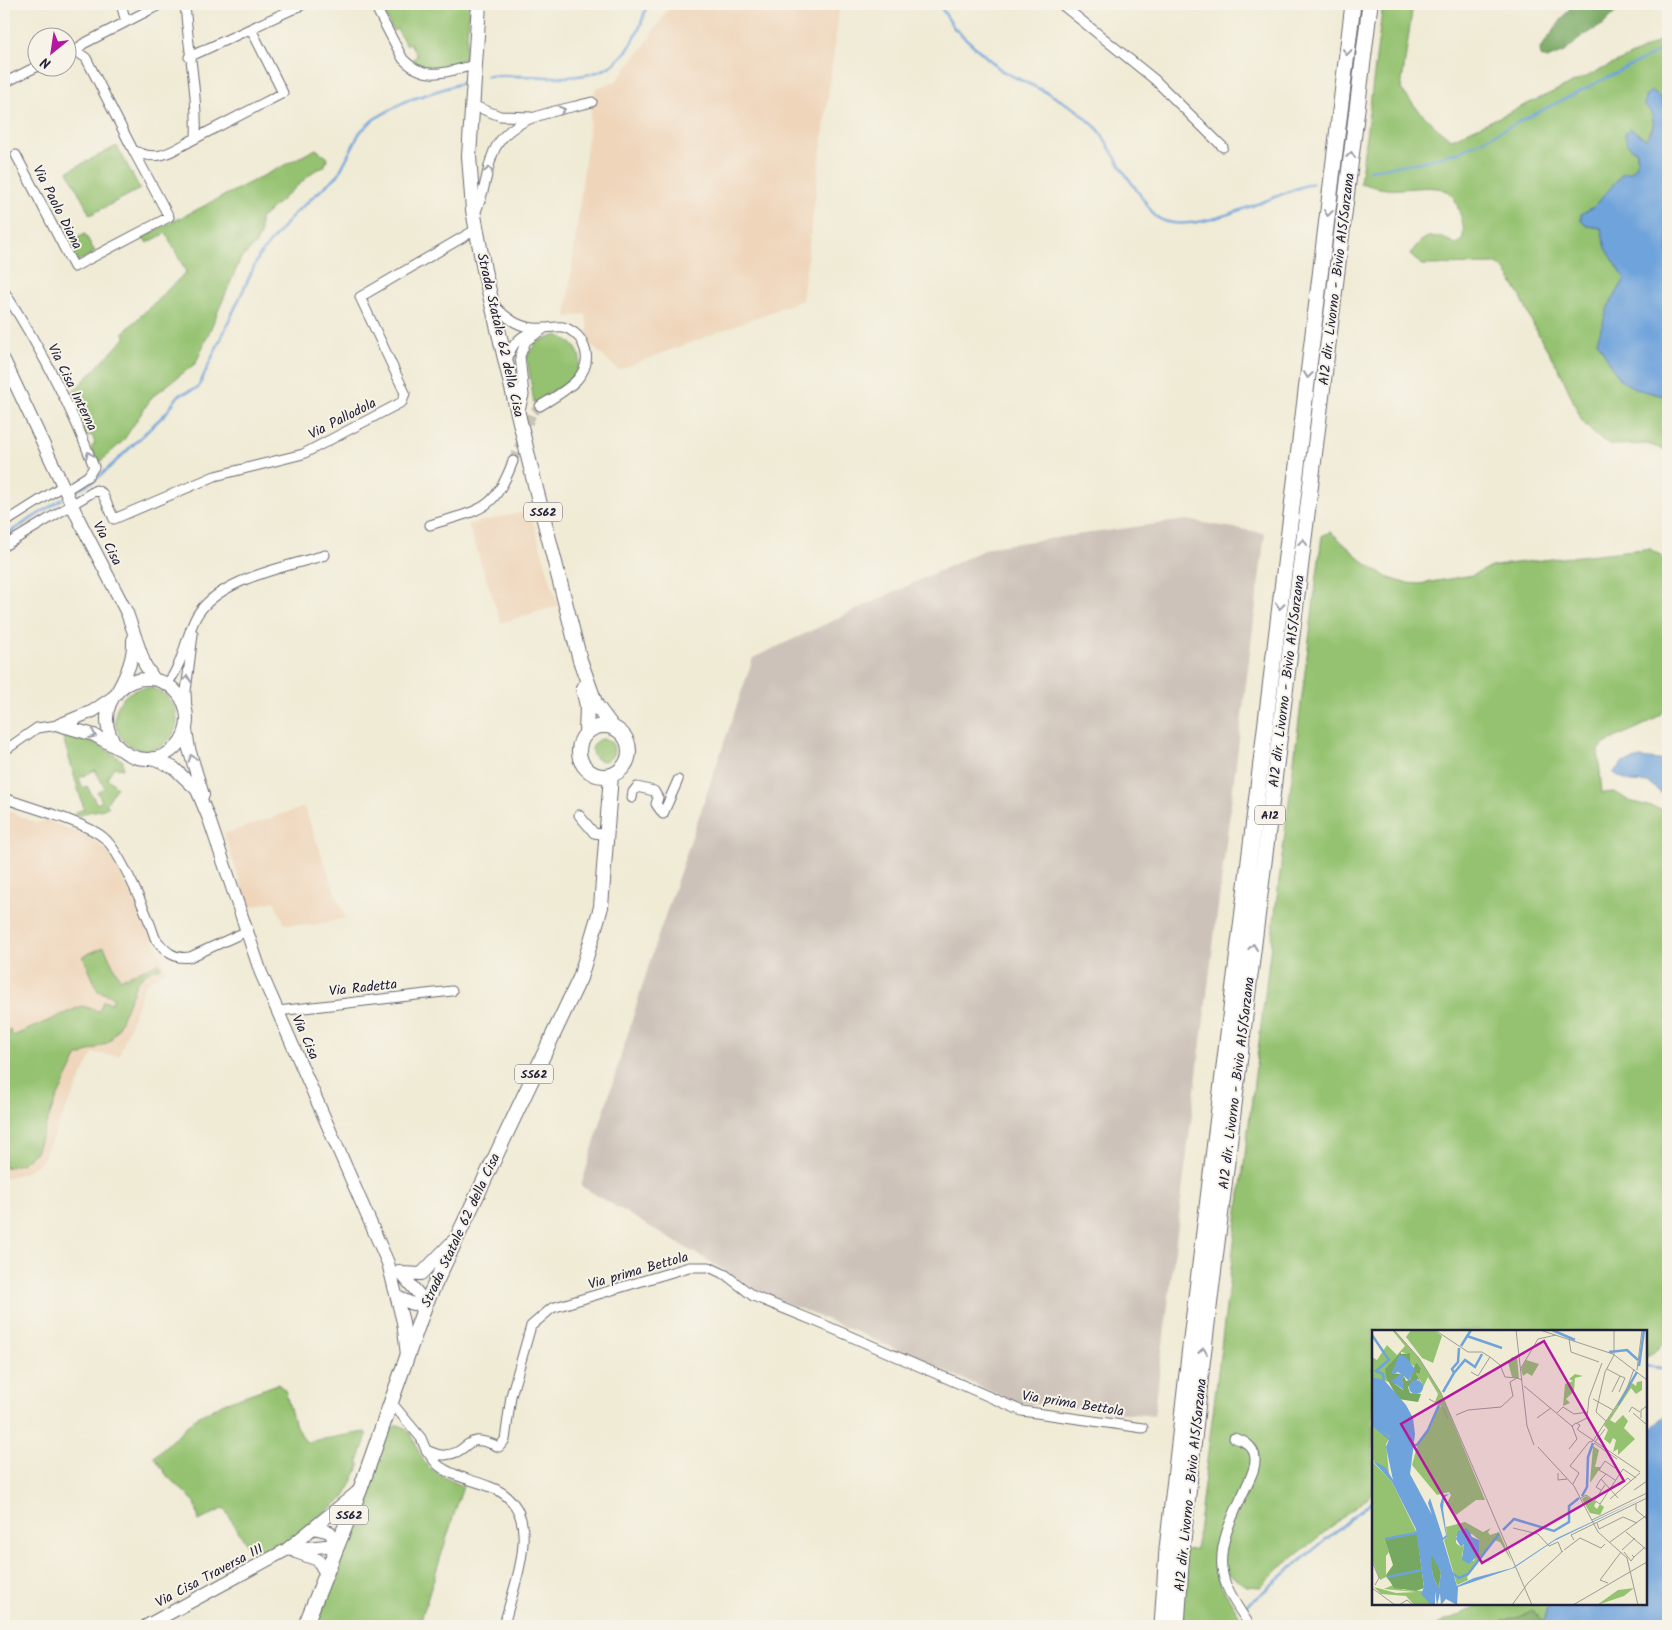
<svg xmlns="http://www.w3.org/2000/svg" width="1672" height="1630" font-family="Kalam,sans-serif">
<rect width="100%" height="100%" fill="#f7f3e8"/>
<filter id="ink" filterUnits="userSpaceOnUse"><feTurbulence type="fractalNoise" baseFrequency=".02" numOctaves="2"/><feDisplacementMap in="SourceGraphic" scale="10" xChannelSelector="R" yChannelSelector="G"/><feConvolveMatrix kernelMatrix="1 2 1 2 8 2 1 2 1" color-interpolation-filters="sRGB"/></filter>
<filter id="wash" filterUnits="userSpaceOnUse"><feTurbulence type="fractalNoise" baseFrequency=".0096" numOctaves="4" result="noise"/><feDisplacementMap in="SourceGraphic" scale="20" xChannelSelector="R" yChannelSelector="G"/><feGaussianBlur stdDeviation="1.12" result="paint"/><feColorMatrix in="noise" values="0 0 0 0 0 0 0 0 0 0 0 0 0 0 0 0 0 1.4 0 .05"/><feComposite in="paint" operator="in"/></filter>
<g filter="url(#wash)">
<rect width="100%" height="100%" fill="#f0ebd5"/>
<!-- built -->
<path fill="#efd6bb" d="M671 4H840L802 300 618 370 586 340 588 329 586 314 566 317 592 102 596 88 616 81 644 46Z
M530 511 558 606 501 623 468 524Z
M304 807 345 918 313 926 285 924 274 901 249 908 224 834Z
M4 809 36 823 46 820 93 839 110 854 151 933 166 970 145 984 119 1056 93 1053 41 1162 25 1173 4 1178Z"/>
<!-- industrial -->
<path fill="#cdc2b9" d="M1186 520 1265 533 1154 1416 1015 1402 852 1330 764 1294 581 1186 655 945 753 658 990 547Z"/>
<!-- green -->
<path fill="#94c270" stroke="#5b7256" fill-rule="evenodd" d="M380 4H470L465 58 452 66 428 70 410 61 417 56 410 43 406 45 397 29 393 31Z
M1383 4H1413L1401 89C1412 104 1436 130 1452 139L1643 50 1668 35V104L1665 108 1651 110 1654 124 1646 139 1630 128 1625 133C1626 143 1628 147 1637 151V163L1631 172 1623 174 1595 206 1581 214V221L1587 226 1601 228 1606 248 1625 279 1608 307 1636 389 1668 397V451L1647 444 1612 445 1597 437 1582 421 1560 371 1535 329 1522 299 1505 270 1497 264 1422 265 1410 255C1424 232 1434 233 1456 244L1462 241C1465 230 1463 222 1459 211 1456 202 1454 194 1445 190 1435 185 1409 189 1399 189 1386 191 1372 186 1360 183Z
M117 146 140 189 90 215 68 171Z
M316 149 328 158 324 167 314 171 260 219V235L255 245 240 260 196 363 152 397 123 441 100 462 97 461 91 448 95 443 92 435 86 437 67 398 125 338 124 332 186 272 166 233 147 243 143 237Z
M85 234 95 252 76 262 65 244Z
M558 335C581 345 589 365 567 382 556 391 544 394 534 403L527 357 536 342Z
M1331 532 1365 563 1386 577 1405 583 1419 584 1473 575 1491 567 1507 564 1643 549H1650L1660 555 1667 565 1664 592 1668 647V706C1650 730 1618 730 1598 750L1602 793 1615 792 1629 801 1668 811V1341L1646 1357V1331H1373V1493L1280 1568 1261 1587 1246 1586 1217 1567V1579L1246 1626H1177L1182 1550 1196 1549 1322 535Z
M115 719a31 31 0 1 1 62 0a31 31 0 1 1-62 0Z
M62 734C87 735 103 747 123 761V769L114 767 107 778 117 787 106 804 109 806C100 813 88 809 80 816L74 813 84 809ZM95 770 105 788 97 792 102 801 97 804 87 786 83 788 79 778Z
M592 750a11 11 0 1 1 22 0a11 11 0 1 1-22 0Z
M104 947 120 979 159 963 161 967 146 973 137 982 117 1030 109 1042 77 1057 54 1104 36 1152 21 1164 4 1168V1033L10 1030 13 1036 82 1006 99 1011 103 1001 112 1003 114 997 98 991 83 956Z
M278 1384 285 1390 294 1423 306 1442 365 1432 367 1435 359 1459V1467L345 1497 278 1548 257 1561 224 1508 199 1521 195 1502 168 1477 154 1457 194 1419 224 1403Z
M397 1425C416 1428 415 1452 426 1464 436 1475 450 1480 463 1486L419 1626H316L386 1432Z
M1483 1604H1548L1543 1623 1532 1610 1516 1619 1502 1620 1499 1626H1435Z"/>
<!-- forest -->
<path fill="#77a862" stroke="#4c654e" d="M1573 4H1624L1604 24 1583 36 1564 52 1547 59 1541 56 1540 49Z
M1532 1610 1543 1623V1626H1499L1502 1620 1516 1619Z"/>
<!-- water -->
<path fill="#6ea3db" stroke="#48628b" d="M1651 91 1660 97 1665 108 1668 104V397L1636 389 1620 380 1597 341 1608 307 1625 279 1606 248 1601 228 1587 226 1581 221V214L1595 206 1623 173 1631 172 1637 163V151C1628 147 1626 143 1625 133L1630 128 1646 139C1656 128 1656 115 1644 105L1645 96Z
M1640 758 1668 761V799L1649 783 1630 782 1613 773 1622 763Z
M1668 1413V1626H1543L1548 1604H1646V1433Z"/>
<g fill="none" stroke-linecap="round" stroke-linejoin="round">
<!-- stream -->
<path stroke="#6ea3db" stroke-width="2.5" d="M939 4 954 28 1002 71 1048 93 1077 110 1099 130 1124 172 1155 216C1187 242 1277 193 1313 183
M486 76C563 72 624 101 647 4
M1369 170 1421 162 1461 151 1668 47
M74 492 94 481 111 466 166 413 179 395 198 388 259 256 294 214 338 175 360 132 374 119 406 101 462 83
M4 536 62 499
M1646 1366 1668 1369
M1244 1608 1373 1500
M1233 1626 1238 1617"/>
</g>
</g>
<g filter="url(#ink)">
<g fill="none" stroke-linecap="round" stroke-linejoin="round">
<!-- street-tunnel -->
<path stroke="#c7c3b6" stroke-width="9" stroke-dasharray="9 4.5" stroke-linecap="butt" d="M513 461 532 414 540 406"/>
<!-- street casing -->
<g stroke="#6a6871" stroke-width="11">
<path id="street" d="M121 4 126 22
M374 4 403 59C425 82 447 72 474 65
M1061 4 1154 79 1223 147
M68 51H76L83 44 161 4
M76 51 86 58 133 150C159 164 173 150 196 138 198 94 188 48 185 4
M189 57 304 4
M4 83 38 66
M472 105 500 116 531 117
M196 138 283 93 251 29
M16 155 74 267 169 217 133 150
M474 215C485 195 485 177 492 156 506 115 556 112 592 102
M4 291C39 346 71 405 94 467L88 476 66 490
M494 305C508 320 522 330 544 328 550 328 557 326 563 327 571 329 580 336 583 344 598 375 561 393 540 406
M507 361C511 345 519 335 535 331
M519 413 524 395 520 356 526 341 545 328
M4 523 64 485
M430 525C480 509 494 513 513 461
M4 546 96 490 102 493 114 519 215 476 303 454 402 402 405 393 360 297 477 229
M167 684C184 663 184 640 196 617 217 579 286 567 325 555
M187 712 186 691 193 634
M4 751 37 728 59 725
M4 798C28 807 85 822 103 837 120 850 148 916 155 938 165 951 174 960 190 957L247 931
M632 798 633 792 637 787 654 791 658 798 656 804 663 814 678 780
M579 815 594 833 608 835
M278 1011 452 991
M391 1402 421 1438 426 1450C432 1452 439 1456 445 1455 472 1453 462 1430 499 1447L505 1440 511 1396 531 1326 552 1308 689 1267H709L726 1275 753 1296 822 1324 1022 1411 1143 1428
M1234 1438C1243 1440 1254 1446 1255 1458 1256 1468 1250 1478 1246 1487 1235 1512 1219 1540 1222 1568 1224 1590 1239 1608 1250 1626
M426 1450C430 1455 434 1461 438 1465 451 1476 473 1480 488 1486 550 1507 513 1584 504 1626"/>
</g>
<!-- secondary casing -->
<g stroke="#6a6871" stroke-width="14">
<path id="secondary" d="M4 360 80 522 127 613 145 665 154 679
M107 719a40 40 0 1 1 80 0a40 40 0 1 1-80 0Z
M118 690C127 674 134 658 133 640
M59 725 94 735 119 749
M59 725 93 711 112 698
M186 730 189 749 203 795
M153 758 174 768 197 790 209 819 261 973 388 1263 403 1322 407 1355
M399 1271 426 1303
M402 1273 421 1274 453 1241
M397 1297 413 1304 426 1303
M286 1550 336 1545 330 1532 314 1528
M296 1552 318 1560 325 1572
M146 1626 286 1550 360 1490"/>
</g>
<!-- primary casing -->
<g stroke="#6a6871" stroke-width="16">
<path id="primary" d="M479 4 469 156 473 210 484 270 533 477 580 660 596 705 613 728
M583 688 587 706 586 734
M579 751a25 25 0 1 1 50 0a25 25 0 1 1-50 0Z
M305 1626 360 1490 426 1303 580 978 601 907 611 775"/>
</g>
<!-- highway casing -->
<g stroke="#6a6871" stroke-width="17">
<path id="highway" d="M1162 1626 1167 1549 1190 1347 1353 4
M1177 1626 1182 1550 1202 1364 1370 4"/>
</g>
<!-- street -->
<use href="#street" stroke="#fff" stroke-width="9"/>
<!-- secondary -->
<use href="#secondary" stroke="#fff" stroke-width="12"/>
<!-- primary -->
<use href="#primary" stroke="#fff" stroke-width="14"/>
<!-- highway -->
<use href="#highway" stroke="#fff" stroke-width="15"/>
</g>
<!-- one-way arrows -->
<defs><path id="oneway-chevron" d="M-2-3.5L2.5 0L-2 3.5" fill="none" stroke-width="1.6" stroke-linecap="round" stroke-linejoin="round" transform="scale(1.25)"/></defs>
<g stroke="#9c9ca7">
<use href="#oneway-chevron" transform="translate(1347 52) rotate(97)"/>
<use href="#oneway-chevron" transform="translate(562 110) rotate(-14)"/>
<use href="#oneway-chevron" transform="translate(1351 155) rotate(-83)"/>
<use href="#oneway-chevron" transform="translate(489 170) rotate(-78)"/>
<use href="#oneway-chevron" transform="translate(1328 213) rotate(97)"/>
<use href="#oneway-chevron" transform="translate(1308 375) rotate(97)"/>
<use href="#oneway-chevron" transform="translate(89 455) rotate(-111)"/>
<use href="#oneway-chevron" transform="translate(1303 542) rotate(-83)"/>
<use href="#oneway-chevron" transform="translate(1280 606) rotate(97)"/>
<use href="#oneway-chevron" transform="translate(187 679) rotate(-85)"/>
<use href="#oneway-chevron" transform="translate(93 735) rotate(25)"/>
<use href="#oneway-chevron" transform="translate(192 758) rotate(-108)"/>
<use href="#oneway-chevron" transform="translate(1253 947) rotate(-83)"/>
<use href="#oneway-chevron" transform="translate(1203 1351) rotate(-83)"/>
</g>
</g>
<g text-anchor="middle" stroke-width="4" stroke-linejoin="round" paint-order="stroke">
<!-- shield labels -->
<g fill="#f7f3e8" stroke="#62616f" stroke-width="1">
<rect x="524" y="502.5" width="38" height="19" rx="4"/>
<rect x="1255" y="805.5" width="30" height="19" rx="4"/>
<rect x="515" y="1064.5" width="38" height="19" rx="4"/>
<rect x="330" y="1505.5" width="38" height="19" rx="4"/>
</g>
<g font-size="12" font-weight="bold" fill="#22223b">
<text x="543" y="516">SS62</text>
<text x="1270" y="819">A12</text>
<text x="534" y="1078">SS62</text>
<text x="349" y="1519">SS62</text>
</g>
<!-- street labels -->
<g font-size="14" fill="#22223b" stroke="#f7f3e8">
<text transform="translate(58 207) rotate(63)" y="5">Via Paolo Diana</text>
<text transform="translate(1336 279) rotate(-83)" y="5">A12 dir. Livorno - Bivio A15/Sarzana</text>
<text transform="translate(501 335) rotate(77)" y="5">Strada Statale 62 della Cisa</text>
<text transform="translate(73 387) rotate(64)" y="5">Via Cisa Interna</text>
<text transform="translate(342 418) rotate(-27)" y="5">Via Pallodola</text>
<text transform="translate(108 543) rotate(63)" y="5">Via Cisa</text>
<text transform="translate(1286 681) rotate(-83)" y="5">A12 dir. Livorno - Bivio A15/Sarzana</text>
<text transform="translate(363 987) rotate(-6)" y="5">Via Radetta</text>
<text transform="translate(306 1037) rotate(66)" y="5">Via Cisa</text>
<text transform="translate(1236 1083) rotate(-83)" y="5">A12 dir. Livorno - Bivio A15/Sarzana</text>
<text transform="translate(460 1230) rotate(-65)" y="5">Strada Statale 62 della Cisa</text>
<text transform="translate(638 1270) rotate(-16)" y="5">Via prima Bettola</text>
<text transform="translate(1073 1403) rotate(9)" y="5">Via prima Bettola</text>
<text transform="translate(1190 1485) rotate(-84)" y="5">A12 dir. Livorno - Bivio A15/Sarzana</text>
<text transform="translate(209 1575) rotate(-28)" y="5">Via Cisa Traversa III</text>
</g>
</g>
<!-- overview -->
<g transform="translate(1372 1330)">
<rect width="275" height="275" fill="#f0ebd5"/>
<path d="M20 0H22L47 28 69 63 113 170H104L84 185 75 173 79 165 77 162 65 165 40 135 45 117 59 96 67 77 71 76 63 72 66 64 56 47 48 64 50 53 44 43 48 44 49 38 44 32 43 37 38 33V24L29 22 19 38 20 53 0 47V27L5 30 15 15 25 25 33 16ZM39 0H62L70 6 61 33 50 28 34 7ZM140 27H145L147 49 140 47 136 32ZM154 30 167 34 160 46 155 43 151 46 149 39ZM203 44 211 46 203 48 202 61 194 69 198 73 191 76 193 54 201 51 197 49ZM270 51V60L264 64 259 58 238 90 243 93 251 85 256 91 252 98 263 109 246 125V119L241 122 244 110 241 108 238 114 232 109 236 100 232 95 260 53 264 56 265 52ZM0 94 18 107 14 114 17 144 0 129ZM221 116 227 120 223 137H229L218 153ZM0 131 20 152 45 203 13 210 17 222 14 226V245L31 260 50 261 59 275H42L34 266 9 264 2 257 24 263 44 262 12 259 21 255 14 247 8 250 0 229ZM214 166 224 172 222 176 225 179 228 174 232 177 228 185 218 183 210 169ZM93 192 111 202 119 198 116 202 118 205 127 202 140 232 128 212 122 210 95 247 96 250 85 255 72 210 75 207 74 197ZM100 204 107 210 102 231 90 226 92 215 89 217 84 213V206ZM262 258 252 266 225 275 246 260Z" fill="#94c270" fill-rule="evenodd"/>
<path d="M29 22V24L38 23V33L28 26 20 43 29 44 23 54 31 60 30 49 32 46 34 51 38 50 44 32 49 38 48 44 44 43 49 52 46 49 36 57 38 63 49 64 46 72 26 69 14 47 13 39ZM45 203 52 258 44 261 22 258 14 245 21 235 13 210ZM61 224 69 242 67 258 61 247 58 225Z" fill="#77a862"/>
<path d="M27 25 34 27 43 39 37 51 32 46 30 49 32 60 19 51 29 44 26 42 19 45ZM0 47 12 50 34 75 41 88 43 104 38 144 60 185 56 173 58 168 71 208 74 205 68 175 71 165 77 164 72 168 71 179 75 207 71 210 85 256 102 248 140 238 185 208 275 166 182 211 142 238 86 257 85 275 74 269 69 275 68 263 65 275 63 261V275H59L49 264 52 257 44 199 20 152 0 130 14 138 21 150 14 117 18 107 0 94ZM59 224 69 242 67 258 61 247ZM37 57a7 7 0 1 1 14 0a7 7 0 1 1-14 0ZM95 198 100 207 107 210V224L97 234 90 230 92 214 89 217 84 209 86 201Z" fill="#6ea3db" fill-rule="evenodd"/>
<path fill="none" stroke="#6ea3db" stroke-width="2.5" d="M180 0 203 10M0 5 17 30 4 41 11 44 12 50M95 6 130 18M89 16 99 0M237 22 255 20 266 30M267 36 272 0M82 43 93 30 103 37 110 24M71 62 82 43 80 39 86 32 87 18M246 75 265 42M0 94 20 111M40 115H45L56 100 67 75M210 166 215 157 216 127 221 113M131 200 142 189 182 201 197 192V176L207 168M13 209 45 203M80 243 87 248 96 244 127 204M16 247 50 240"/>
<path fill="none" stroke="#9e9b97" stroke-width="1" d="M22 0 47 28 69 63 160 275M63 0 96 22H110L118 27 128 35 133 47 145 48M144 0 155 96 162 115M168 0 241 24 275 50M197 9 199 22 227 32M149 38 166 9 184 5M235 39 248 46 240 62M265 40 270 0M99 42 106 46 118 27M152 56 201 97M247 62 253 48 248 46M57 69 70 76 76 89M221 69 241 80M257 82 260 77 268 82M185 83 191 77 202 84 216 82M261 83 275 95M84 85 96 80 129 77 141 66 138 52 145 48 150 50M165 88 179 78M269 88V80L275 76M234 91 224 82 233 42 242 25V0M205 93 215 88 217 68 230 33M206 100 268 142M221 111 254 61 262 39M223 112 233 99M222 113 245 129M166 117 202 156 226 202 255 228 266 275M197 119 205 109 200 96 204 93 208 95 205 100M186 143V150L195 149M234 144 227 140 233 131 243 138M229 149 224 157 229 160M243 150 234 144 229 149 246 168M201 154 207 143 198 136 217 112 221 111M247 155 256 148 259 151M262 160 275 151M209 168 214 165 228 174 251 139 264 148M238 169 268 143M223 170 233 155M264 174V180L275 189M220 190 275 163M225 193 227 199 251 187 265 193M141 198 166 204 177 216 186 212 190 222M254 202 275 220M202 210 199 205 275 168M238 212 275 185M192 220 208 208 229 218 233 214M250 220 263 208M252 222 259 231 262 227M260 225 262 227 273 217M0 231 7 248 3 255M236 253 228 250 249 222M0 258 23 275M27 275 35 270 41 275M140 275 156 253 191 221M201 275 275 232"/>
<path fill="#b5179e" fill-opacity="0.15" stroke="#b5179e" stroke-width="2.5" d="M172 11 252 151 110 233 29 94Z"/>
<rect width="275" height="275" fill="none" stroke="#22223b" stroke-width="2.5"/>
</g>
<!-- margin -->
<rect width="1672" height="1630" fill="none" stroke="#f7f3e8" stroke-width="20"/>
<!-- north arrow -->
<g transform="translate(52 52) rotate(210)"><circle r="24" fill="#f7f3e8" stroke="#a29fa3"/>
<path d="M0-4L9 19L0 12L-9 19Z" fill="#b5179e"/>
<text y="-8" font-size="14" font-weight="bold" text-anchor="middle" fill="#22223b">N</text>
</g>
</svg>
